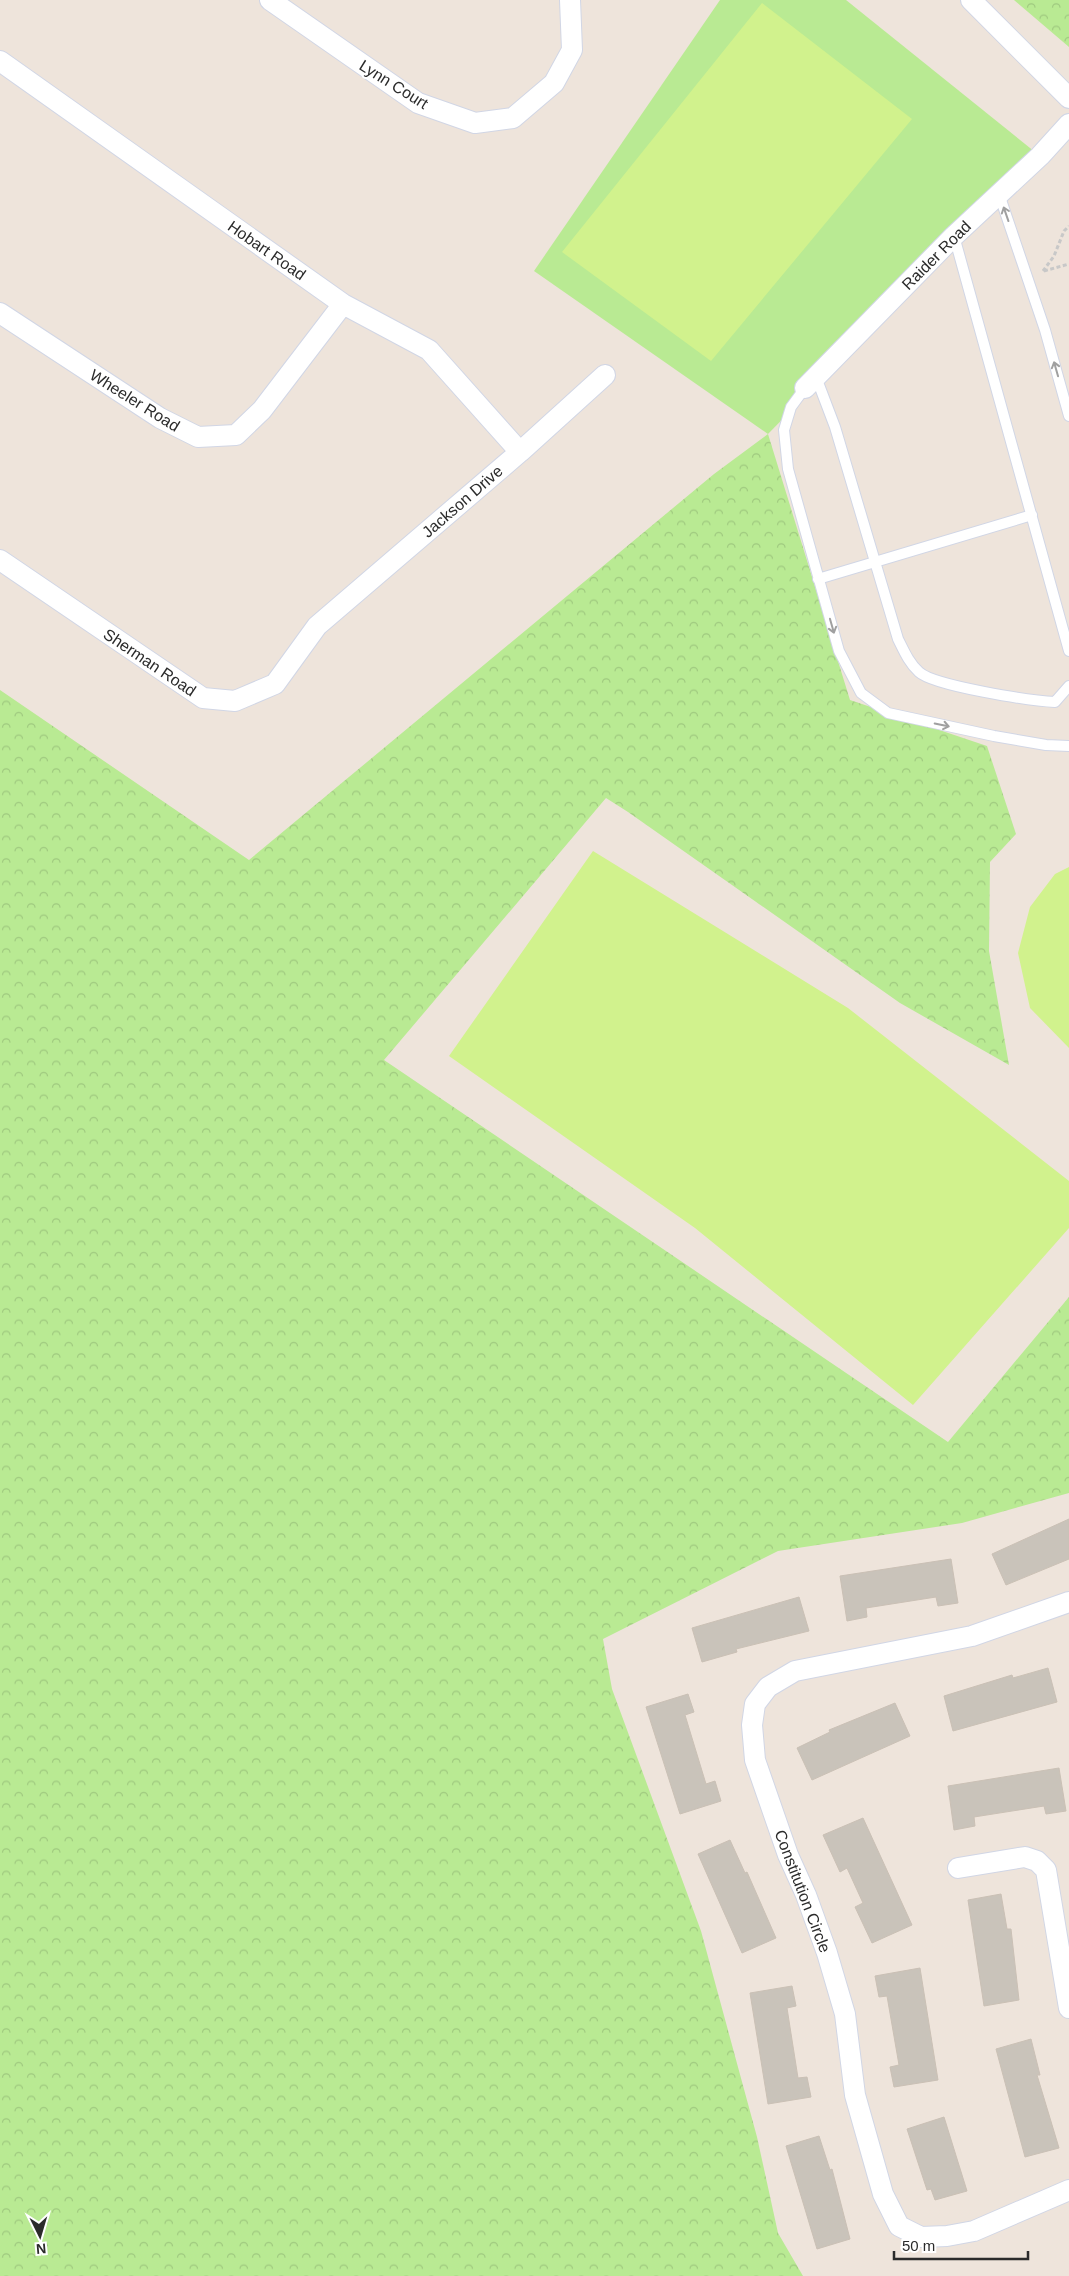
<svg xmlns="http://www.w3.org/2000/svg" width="1069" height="2276" font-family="Helvetica,sans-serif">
<defs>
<pattern id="forest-crowns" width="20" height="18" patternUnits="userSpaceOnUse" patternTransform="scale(1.25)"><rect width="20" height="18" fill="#b9ea93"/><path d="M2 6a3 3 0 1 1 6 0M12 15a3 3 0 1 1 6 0" fill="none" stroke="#9fc97f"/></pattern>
</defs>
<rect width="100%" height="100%" fill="#eee4db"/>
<!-- forest -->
<path fill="url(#forest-crowns)" d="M1014 0H1069V47Z
M768 434 850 700 987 746 1016 834 990 862 989 951 1009 1065 900 1003 628 812 606 798 384 1060 948 1442 1069 1297V1493L962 1523 778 1551 603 1639 612 1689 701 1931 757 2137 778 2233 803 2276H0V690L249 860 714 474Z"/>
<!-- park -->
<path fill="#b9ea93" d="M720 0H846L1040 156 768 434 534 271Z"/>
<!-- pitch -->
<path fill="#d1f28d" d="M762 3 912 119 711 361 562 252Z
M593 851 848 1008 1069 1181V1228L913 1405 695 1228 449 1056Z
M1069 867V1048L1030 1008 1018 953 1030 907 1055 874Z"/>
<!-- building -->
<path fill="#c9c3ba" stroke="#cac0b5" d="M1069 1519V1559L1006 1585 992 1554Z
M951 1559 958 1603 938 1606 936 1597 866 1608 867 1617 847 1621 840 1576Z
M799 1597 809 1631 736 1649 737 1652 702 1662 692 1628Z
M1048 1668 1057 1702 953 1731 944 1696 1012 1675 1013 1678Z
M688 1694 694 1712 685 1715 706 1784 715 1781 721 1801 680 1814 646 1707Z
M895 1703 910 1736 812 1780 797 1748 830 1732 829 1730Z
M1059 1768 1066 1811 1046 1814 1044 1806 974 1817 975 1826 954 1830 948 1786Z
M863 1818 912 1925 872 1943 855 1907 863 1903 847 1868 840 1872 823 1835Z
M730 1840 745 1873 747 1872 776 1938 742 1953 698 1854Z
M1001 1894 1007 1929H1011L1019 2000 984 2006 968 1900Z
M920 1968 938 2080 894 2087 890 2067 899 2065 887 1996 879 1997 875 1976Z
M792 1986 796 2006 787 2008 798 2078 807 2077 811 2097 768 2104 750 1993Z
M1031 2039 1040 2075H1037L1059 2148 1025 2157 996 2049Z
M944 2117 967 2191 935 2200 931 2189 927 2190 907 2129Z
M819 2136 830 2170 832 2169 850 2239 817 2249 786 2146Z"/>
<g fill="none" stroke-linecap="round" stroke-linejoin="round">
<!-- service casing -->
<g stroke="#d1d6e5" stroke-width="12">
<path id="service" d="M999 194 1045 330 1069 416
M954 236 1069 651
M816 377 835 427 898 639C904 651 909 663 919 672 934 686 1032 701 1055 702L1069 686
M805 388 791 407 784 430 788 469 839 651 861 693 888 713 994 736 1046 745 1069 746
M818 579 1032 515"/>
</g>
<!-- minor casing -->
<g stroke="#d1d6e5" stroke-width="22">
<path id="minor" d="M270 0 418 103 475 123 513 118 554 83 572 50 570 0
M971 0 1069 98
M0 61 343 304 429 350 520 452
M0 313 160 418 198 437 236 435 262 410 343 304
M805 388 954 236 1040 156 1069 124
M0 560 203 698 235 701 275 684 317 626 520 452 605 375
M1069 1602 972 1636 795 1671 768 1687 755 1704 752 1725 755 1760 788 1855 806 1895 827 1953 845 2014 855 2095 883 2194 899 2226 921 2237 947 2236 974 2231 1069 2190
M958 1868 1025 1857 1037 1861 1046 1870 1069 2008"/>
</g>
<!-- path -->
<path stroke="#c8c8c8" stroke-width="3" stroke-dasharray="4 2.5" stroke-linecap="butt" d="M1043 271 1054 256 1064 231 1069 226
M1044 271 1069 264"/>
<!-- service -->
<use href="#service" stroke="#fff" stroke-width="10"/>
<!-- minor -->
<use href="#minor" stroke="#fff" stroke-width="20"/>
</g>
<!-- one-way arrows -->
<defs><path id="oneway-shaft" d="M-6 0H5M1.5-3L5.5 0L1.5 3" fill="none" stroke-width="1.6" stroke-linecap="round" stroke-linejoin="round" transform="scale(1.25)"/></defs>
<g stroke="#a0a0a0">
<use href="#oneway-shaft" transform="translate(1006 214) rotate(-109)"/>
<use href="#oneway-shaft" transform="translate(1056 369) rotate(-106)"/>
<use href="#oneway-shaft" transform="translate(832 626) rotate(74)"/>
<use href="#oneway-shaft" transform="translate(942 725) rotate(12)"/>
</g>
<g text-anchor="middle" stroke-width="4" stroke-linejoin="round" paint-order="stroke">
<!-- street labels -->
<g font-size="16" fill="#2b2b2b" stroke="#fff">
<text transform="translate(394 84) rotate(32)" y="6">Lynn Court</text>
<text transform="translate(267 250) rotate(35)" y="6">Hobart Road</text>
<text transform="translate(936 255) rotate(-45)" y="6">Raider Road</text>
<text transform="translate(135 400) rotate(32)" y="6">Wheeler Road</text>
<text transform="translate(462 501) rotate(-41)" y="6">Jackson Drive</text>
<text transform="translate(150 662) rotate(34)" y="6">Sherman Road</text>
<text transform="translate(803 1891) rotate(69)" y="6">Constitution Circle</text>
</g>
</g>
<!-- north arrow -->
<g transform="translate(40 2236) rotate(175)" stroke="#ffffff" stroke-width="4" paint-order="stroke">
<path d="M0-4L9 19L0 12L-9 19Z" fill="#2b2b2b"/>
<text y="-8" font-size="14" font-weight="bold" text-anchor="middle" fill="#2b2b2b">N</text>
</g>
<!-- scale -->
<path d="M894 2251v8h134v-8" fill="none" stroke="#2b2b2b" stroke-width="2.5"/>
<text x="902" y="2251" font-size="15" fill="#2b2b2b" stroke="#ffffff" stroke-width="4" paint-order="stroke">50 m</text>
</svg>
